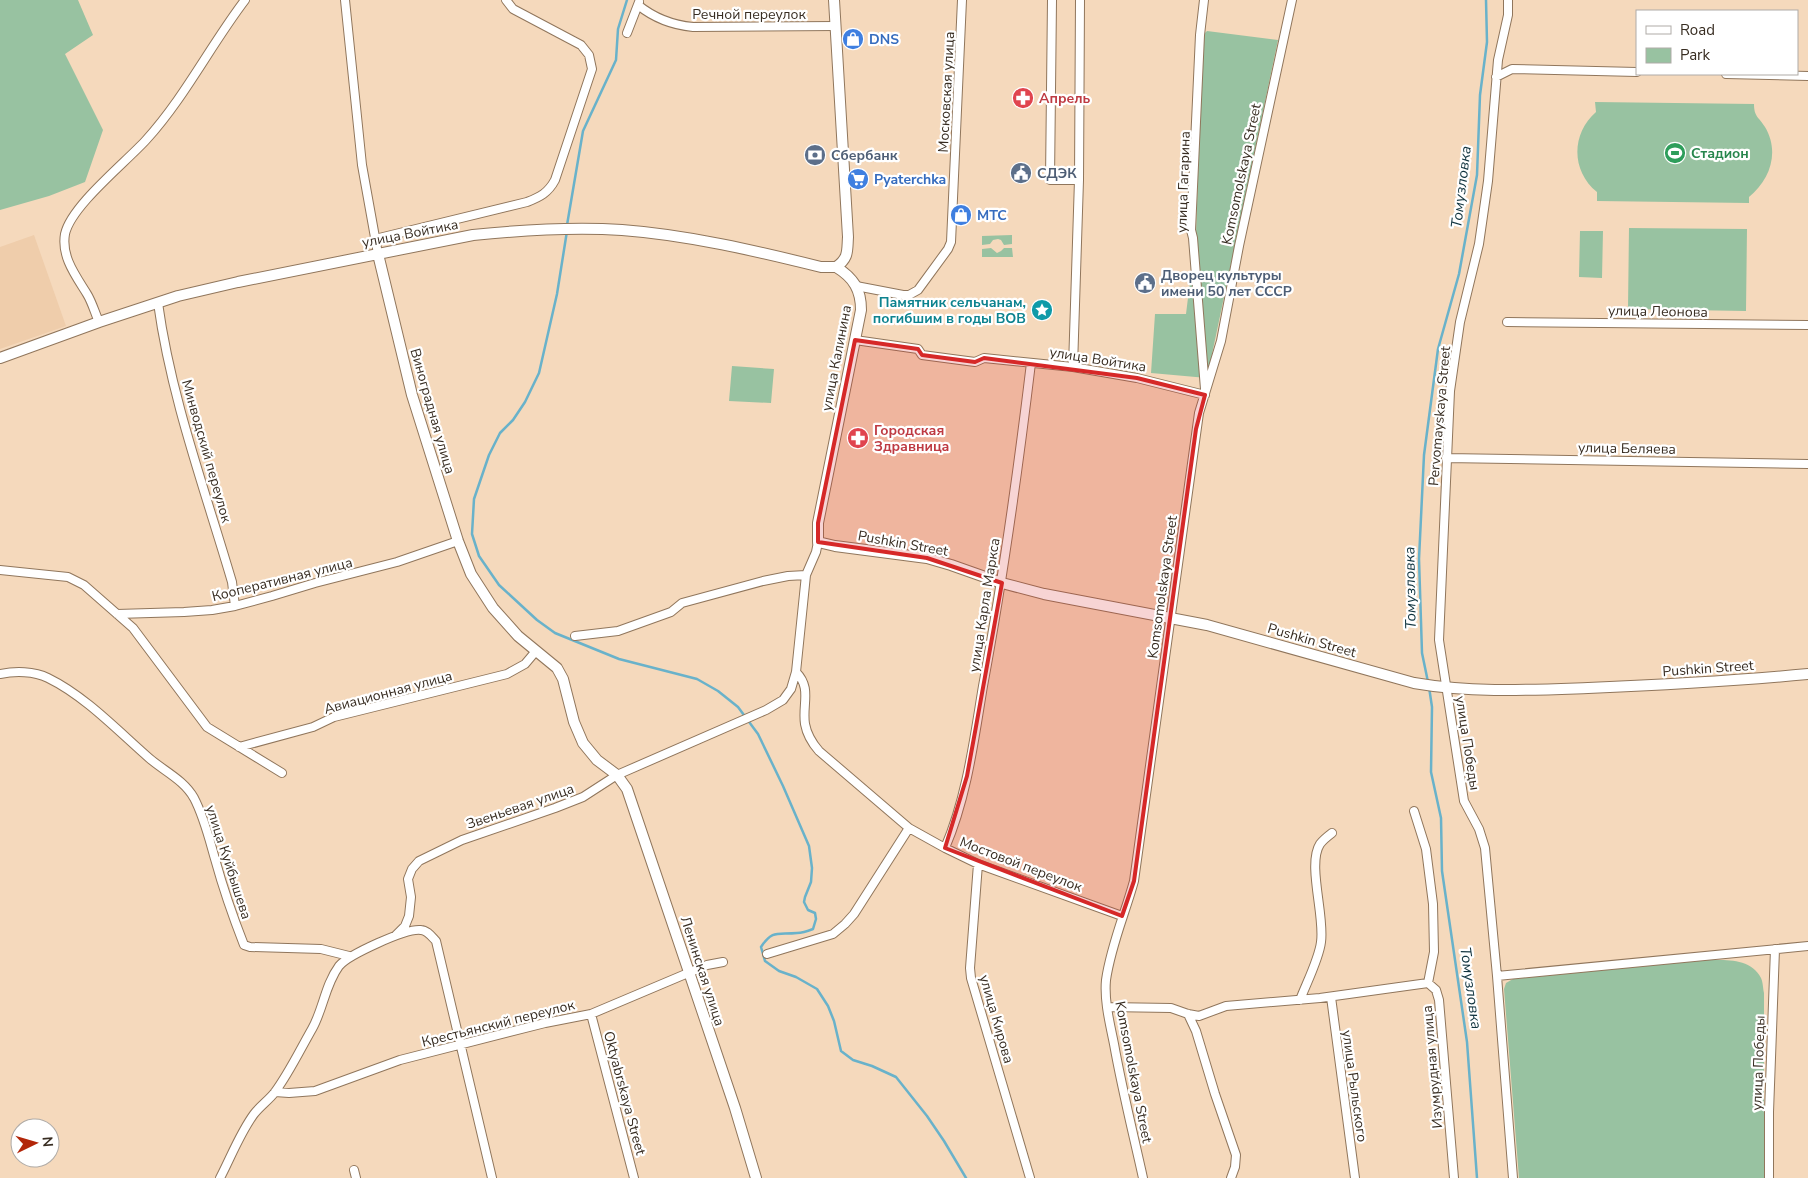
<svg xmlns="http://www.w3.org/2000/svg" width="1808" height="1178" font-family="'Nunito Sans',sans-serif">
<rect width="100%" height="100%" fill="#f5d9bc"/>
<!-- built -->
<path fill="#efcdab" d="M34 235 66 326 0 349V247Z"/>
<!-- green -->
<path fill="#98c2a1" d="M0 0H78L93 35 65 54 103 130 85 182 49 196 0 210Z
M1207 31 1278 40 1207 378 1151 373 1155 314H1186L1196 233 1203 35Z
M1595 102 1754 104C1754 117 1759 117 1765 127 1780 152 1770 180 1749 197V203L1597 201V192C1571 171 1571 134 1596 112Z
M1629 228 1747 229 1746 311 1628 309Z
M1580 231H1603L1602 278 1579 277Z
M1012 235V244L1004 245 1001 240 998 239 993 240 990 244 982 245V236Z
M991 248 997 253 1001 251 1004 248H1012L1013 257H982V249Z
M732 366 774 369 771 403 729 401Z
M1708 960C1726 960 1751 958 1761 978 1763 982 1763 989 1764 993V1178H1519L1504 989 1506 983 1513 979Z"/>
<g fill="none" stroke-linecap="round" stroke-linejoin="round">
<!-- stream -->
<path stroke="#69b2ca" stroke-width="2.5" d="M567 225 583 131 616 60 618 29 627 0
M567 231 557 294 539 373 525 402 513 420 500 433 489 455 474 499 472 534 479 556 499 585 537 620 555 633 619 659 697 679 718 691 738 707 758 734 783 786 809 846 812 868 811 882 805 897 804 902 808 910 815 913 816 919 813 929C808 931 802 933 797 933 778 935 773 929 761 947L765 961 779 971 796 977 817 989 828 1006 834 1021 841 1051 853 1060 872 1066 896 1077 927 1116 944 1141 966 1178
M1428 682 1422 653 1419 559 1424 455 1438 349 1459 274 1477 175 1480 95 1487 42 1486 0
M1429 687 1432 707 1431 772 1441 818 1442 871 1467 1042 1477 1178"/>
<!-- street casing -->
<g stroke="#90765c" stroke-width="10">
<path id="street" d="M345 0 362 165 378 254
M1052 0 1050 180H1079
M1204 0 1200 35 1191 230 1193 238 1205 389
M1508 0V15L1498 60 1488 181 1479 244 1460 322 1450 391 1439 640 1464 801 1479 829 1485 848 1497 976 1513 1178
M638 5C654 18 672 25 693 27L836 26
M627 33 639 2
M1726 74 1808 76
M1496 77 1512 69 1637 72
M375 239 527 202C540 197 548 193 555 180L592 69 589 55 581 45 513 9 506 0
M856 286 903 295H909L918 290 948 249 951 242 962 0
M158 303C171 398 205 490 232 582L235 606
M99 322C95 313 92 302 87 294 76 276 61 257 65 234 71 206 125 163 146 140 185 97 210 46 245 0
M1507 322 1808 325
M855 340 918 349 922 355 975 362 984 358 1073 367 1137 378 1205 395
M1073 367 1079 180 1080 0
M1446 458 1808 464
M0 570 68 577 84 585 133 628 207 727 282 773
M117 614 184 612 212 610 235 606 272 596 315 583 397 562 458 541
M575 636 618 631 671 612 682 603 763 581 788 576 806 575
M796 672C812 688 802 704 805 724 807 735 812 743 819 751L909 828 945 848 978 864 1122 916
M0 674C15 671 34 671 48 678 85 696 118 731 149 758 164 771 184 780 194 798 204 817 209 838 215 859 223 888 233 917 244 945L250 947 321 949 349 956
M239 747 313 727 334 717 507 674 525 664 536 651
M1414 811 1426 849 1433 904 1434 952 1428 983 1436 990 1439 1000 1454 1178
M945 848C967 797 974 740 983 686 1003 579 1018 471 1031 363
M978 864 970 968 971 978 1030 1178
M396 935 405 926 409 916 411 897 408 879 412 869 419 861 462 840 555 808 583 797 617 775 766 710 783 700 791 689 796 672 806 575 816 552 818 542
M767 954 833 934 845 924 854 914 909 828
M1497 976 1808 946
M1331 997 1355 1178
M1300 1000C1306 984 1319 959 1321 942 1325 916 1307 864 1320 844 1323 840 1328 836 1332 833
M1107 1007 1171 1008 1188 1014 1199 1016 1226 1006 1320 998 1428 983
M591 1014 634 1178
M1188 1014 1196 1031 1215 1094 1236 1155 1235 1167 1231 1178
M275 1092 289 1093 315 1091 400 1060 545 1023 591 1014 707 965 723 962
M354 1170 356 1178
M220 1178C231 1157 240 1133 254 1114 260 1106 269 1100 275 1092 289 1073 300 1050 312 1029 323 1010 325 985 339 966 348 955 406 928 421 930 427 930 432 937 436 941L492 1178
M1143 1178C1133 1133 1122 1089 1114 1044 1110 1024 1104 1001 1106 980 1111 945 1125 914 1134 881L1199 413 1221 341 1239 246 1292 0
M1769 1178V1112L1775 949"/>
</g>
<!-- secondary casing -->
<g stroke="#90765c" stroke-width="12">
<path id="secondary" d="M834 0 848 237C847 251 849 258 836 267
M378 254 412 395 458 541 471 574 493 608 518 636 557 668 563 679 574 722 583 743 597 760 617 775 627 789 735 1108 756 1178
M836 267C854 278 861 290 861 310L818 523V542L835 546 927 558 951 565 1002 583 1044 594 1207 625 1414 683C1471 693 1530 690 1588 688 1661 685 1735 681 1808 674
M0 358 99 322 178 296 238 282 473 235C522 230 572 227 622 230 689 235 756 251 821 267H836"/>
</g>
<!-- street -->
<use href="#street" stroke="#fff" stroke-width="8"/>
<!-- secondary -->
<use href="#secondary" stroke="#fff" stroke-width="10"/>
</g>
<!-- marked area -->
<path fill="#d62828" fill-opacity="0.2" stroke="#d62828" stroke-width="4" stroke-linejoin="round" d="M855 340 918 349 922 355 975 362 984 358 1137 378 1205 395 1196 429 1134 881 1122 916 945 848 967 776 1002 583 927 558 818 542V523Z"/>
<!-- icons -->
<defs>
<g id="shop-disc" transform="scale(1.125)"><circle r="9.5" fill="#3f7fe0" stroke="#fff"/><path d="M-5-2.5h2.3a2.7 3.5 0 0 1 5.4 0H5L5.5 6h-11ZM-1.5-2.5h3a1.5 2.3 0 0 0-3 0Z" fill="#fff"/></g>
<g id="pharmacy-disc" transform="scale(1.125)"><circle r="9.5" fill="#e0444e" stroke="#fff"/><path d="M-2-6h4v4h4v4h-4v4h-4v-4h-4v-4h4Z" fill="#fff"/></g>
<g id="stadium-disc" transform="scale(1.125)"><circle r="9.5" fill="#2e9e5b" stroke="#fff"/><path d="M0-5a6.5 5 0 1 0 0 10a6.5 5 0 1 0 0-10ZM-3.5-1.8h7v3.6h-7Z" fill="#fff"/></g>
<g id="bank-disc" transform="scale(1.125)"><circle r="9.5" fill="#5c6f8a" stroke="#fff"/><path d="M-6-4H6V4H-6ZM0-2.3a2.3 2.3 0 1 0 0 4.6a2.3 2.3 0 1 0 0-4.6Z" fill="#fff"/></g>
<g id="civic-disc" transform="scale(1.125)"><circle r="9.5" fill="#5c6f8a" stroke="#fff"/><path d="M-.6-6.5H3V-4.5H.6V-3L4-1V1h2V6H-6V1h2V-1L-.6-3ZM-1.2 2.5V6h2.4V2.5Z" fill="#fff"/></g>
<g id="supermarket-disc" transform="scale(1.125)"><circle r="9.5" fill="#3f7fe0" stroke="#fff"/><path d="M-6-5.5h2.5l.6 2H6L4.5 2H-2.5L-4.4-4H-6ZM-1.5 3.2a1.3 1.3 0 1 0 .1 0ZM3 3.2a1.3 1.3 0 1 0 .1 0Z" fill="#fff"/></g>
<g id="sight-disc" transform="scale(1.125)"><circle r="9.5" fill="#0f9aa8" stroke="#fff"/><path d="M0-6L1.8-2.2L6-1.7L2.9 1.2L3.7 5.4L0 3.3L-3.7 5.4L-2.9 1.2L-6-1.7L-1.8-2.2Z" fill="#fff"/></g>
</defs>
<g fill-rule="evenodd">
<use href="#shop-disc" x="853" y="39"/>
<use href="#pharmacy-disc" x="1023" y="98"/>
<use href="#stadium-disc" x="1675" y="153"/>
<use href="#bank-disc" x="815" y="155"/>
<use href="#civic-disc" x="1021" y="173"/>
<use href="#supermarket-disc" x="858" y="179"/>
<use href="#shop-disc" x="961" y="215"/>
<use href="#civic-disc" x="1145" y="283"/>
<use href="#sight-disc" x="1042" y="310"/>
<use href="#pharmacy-disc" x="858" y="438"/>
</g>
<g text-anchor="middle" stroke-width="4.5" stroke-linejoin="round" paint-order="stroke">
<!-- street labels -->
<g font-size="14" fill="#382d22" stroke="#fff">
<text x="749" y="19">Речной переулок</text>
<text transform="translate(946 92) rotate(-87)" y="5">Московская улица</text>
<text transform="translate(1241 174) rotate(-78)" y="5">Komsomolskaya Street</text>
<text transform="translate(1183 182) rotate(-88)" y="5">улица Гагарина</text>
<text transform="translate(410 233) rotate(-11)" y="5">улица Войтика</text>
<text transform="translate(1658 311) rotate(1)" y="5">улица Леонова</text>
<text transform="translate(836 358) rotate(-79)" y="5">улица Калинина</text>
<text transform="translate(1098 359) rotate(9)" y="5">улица Войтика</text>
<text transform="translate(433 411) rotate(74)" y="5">Виноградная улица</text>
<text transform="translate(1439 416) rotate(-85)" y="5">Pervomayskaya Street</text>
<text transform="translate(1627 448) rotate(1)" y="5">улица Беляева</text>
<text transform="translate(207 451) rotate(74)" y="5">Минводский переулок</text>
<text transform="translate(903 543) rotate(10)" y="5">Pushkin Street</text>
<text transform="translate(282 579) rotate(-14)" y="5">Кооперативная улица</text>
<text transform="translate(1162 587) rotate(-82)" y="5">Komsomolskaya Street</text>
<text transform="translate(984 605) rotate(-81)" y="5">улица Карла Маркса</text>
<text transform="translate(1312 640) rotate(16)" y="5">Pushkin Street</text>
<text transform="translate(1708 668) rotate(-4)" y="5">Pushkin Street</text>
<text transform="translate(388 692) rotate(-15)" y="5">Авиационная улица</text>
<text transform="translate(1468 743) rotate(81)" y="5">улица Победы</text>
<text transform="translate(520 806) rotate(-19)" y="5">Звеньевая улица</text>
<text transform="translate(229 862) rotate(72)" y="5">улица Куйбышева</text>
<text transform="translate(1021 864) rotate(21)" y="5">Мостовой переулок</text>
<text transform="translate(703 971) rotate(72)" y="5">Ленинская улица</text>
<text transform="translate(997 1019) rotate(74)" y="5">улица Кирова</text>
<text transform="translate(498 1023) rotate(-14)" y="5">Крестьянский переулок</text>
<text transform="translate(1758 1063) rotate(-88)" y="5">улица Победы</text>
<text transform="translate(1432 1067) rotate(-95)" y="5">Изумрудная улица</text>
<text transform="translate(1134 1072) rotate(79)" y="5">Komsomolskaya Street</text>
<text transform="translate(1355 1086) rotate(82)" y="5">улица Рыльского</text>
<text transform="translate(625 1093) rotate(75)" y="5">Oktyabrskaya Street</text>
</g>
<!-- shop labels -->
<g font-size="14" font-weight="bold" fill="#366cbe" stroke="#fff" text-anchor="start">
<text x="869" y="44">DNS</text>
<text x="874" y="184">Pyaterchka</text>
<text x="977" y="220">МТС</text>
</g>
<!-- health labels -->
<g font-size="14" font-weight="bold" fill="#be3a42" stroke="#fff" text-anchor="start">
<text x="1039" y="103">Апрель</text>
<text x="874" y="435">Городская<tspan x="874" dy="16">Здравница</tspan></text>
</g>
<!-- leisure labels -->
<g font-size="14" font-weight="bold" fill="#27864d" stroke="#fff" text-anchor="start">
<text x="1691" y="158">Стадион</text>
</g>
<!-- service labels -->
<g font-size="14" font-weight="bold" fill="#4e5e75" stroke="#fff" text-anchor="start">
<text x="831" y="160">Сбербанк</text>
<text x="1037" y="178">СДЭК</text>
<text x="1161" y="280">Дворец культуры<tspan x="1161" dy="16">имени 50 лет СССР</tspan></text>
</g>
<!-- culture labels -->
<g font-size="14" font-weight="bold" fill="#0d838f" stroke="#fff" text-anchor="end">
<text x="1026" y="307">Памятник сельчанам,<tspan x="1026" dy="16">погибшим в годы ВОВ</tspan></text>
</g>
<!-- water labels -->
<g font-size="15" font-style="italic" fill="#11343f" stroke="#fff">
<text transform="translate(1461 187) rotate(-83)" y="5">Томузловка</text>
<text transform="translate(1410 588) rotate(-91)" y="5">Томузловка</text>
<text transform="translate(1471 988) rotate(82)" y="5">Томузловка</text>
</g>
</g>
<!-- legend -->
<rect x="1636" y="10" width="162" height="65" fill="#ffffff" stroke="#afaba7"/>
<rect x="1646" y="26" width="25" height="8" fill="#ffffff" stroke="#afaba7"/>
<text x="1680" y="35" font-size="15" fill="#382d22">Road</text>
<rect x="1646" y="48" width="25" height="15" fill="#98c2a1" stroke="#afaba7"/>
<text x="1680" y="60" font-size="15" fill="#382d22">Park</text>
<!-- north arrow -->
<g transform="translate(35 1143) rotate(85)"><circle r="24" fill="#ffffff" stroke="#afaba7"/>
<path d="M0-4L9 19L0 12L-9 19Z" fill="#b22609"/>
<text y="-8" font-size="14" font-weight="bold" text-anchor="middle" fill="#382d22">N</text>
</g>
</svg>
